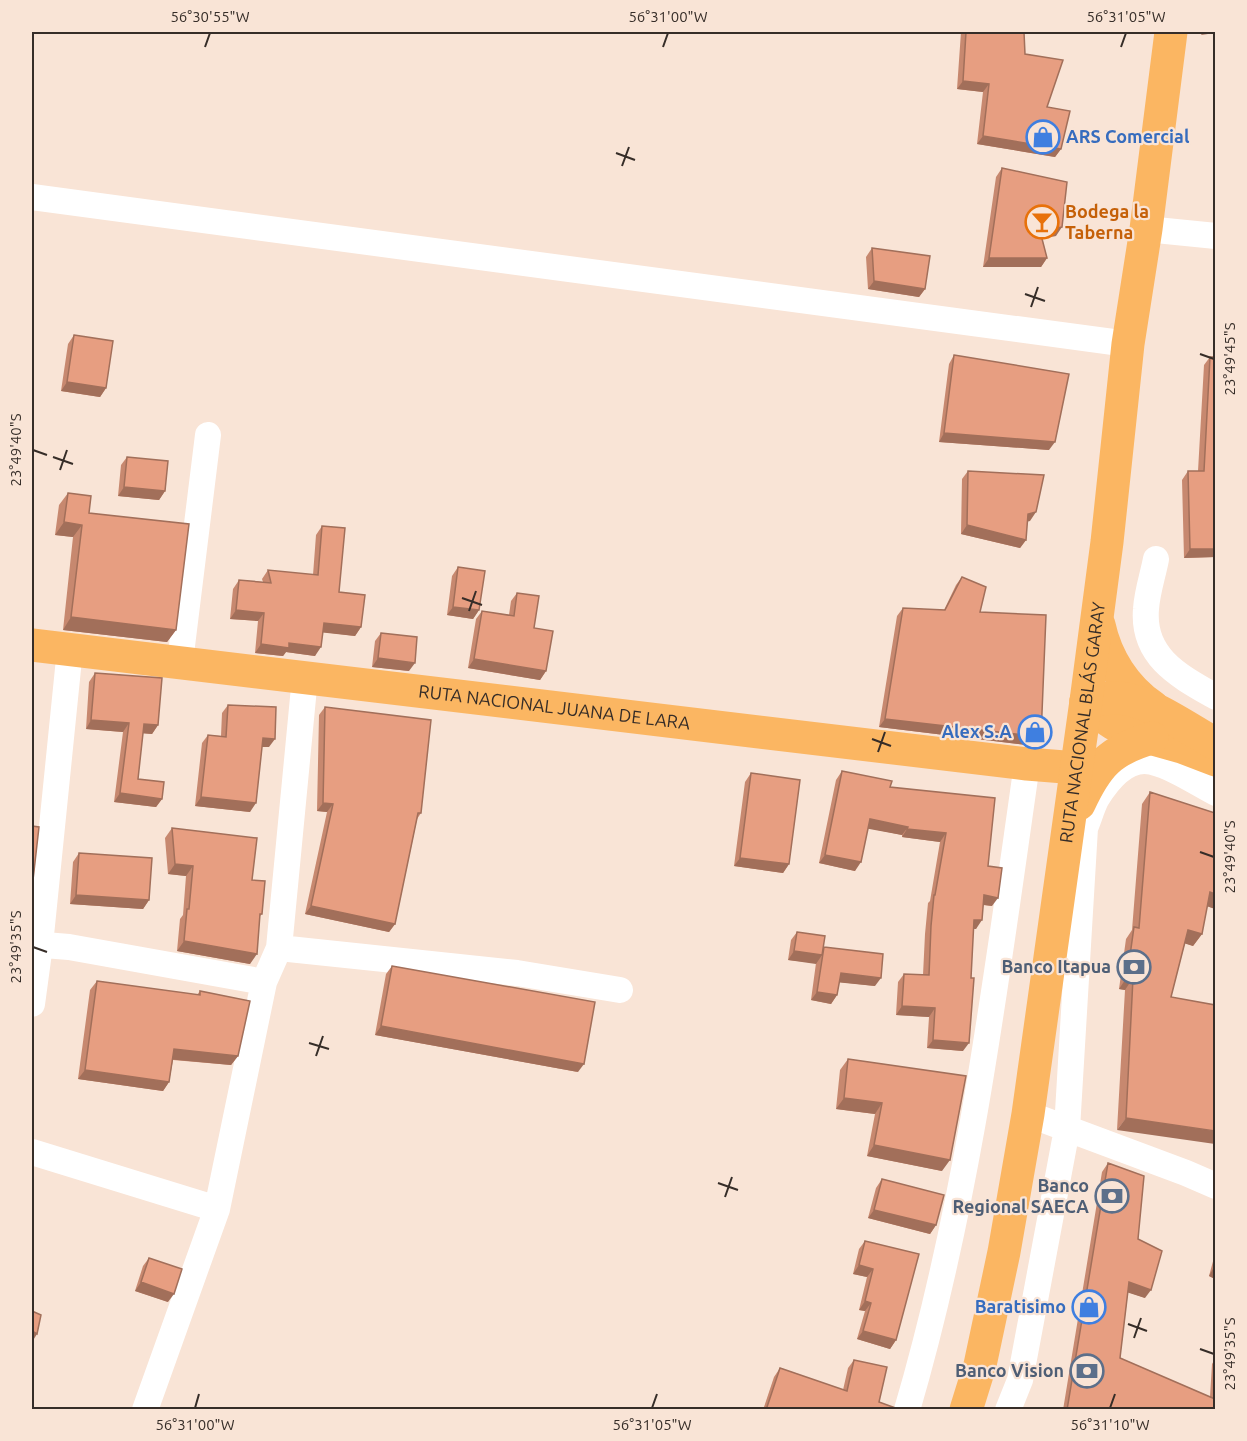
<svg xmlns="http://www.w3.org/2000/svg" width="1247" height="1441" font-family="Ubuntu,sans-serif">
<rect width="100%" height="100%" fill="#f9e4d6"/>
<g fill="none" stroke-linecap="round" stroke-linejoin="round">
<!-- minor -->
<path stroke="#fff" stroke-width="26" d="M32 197 1128 344
M1146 229 1216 236
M1156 559C1153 575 1147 592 1146 609 1142 657 1179 676 1216 697
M180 662 208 435
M32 944 69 947 264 982 279 948 305 677
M279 948 517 973 620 990
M32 1004 40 945 70 649
M1028 1114 1186 1173 1216 1186
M32 1152 217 1209
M145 1410 217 1209 264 982
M907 1410C969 1199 996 980 1027 764
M1008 1410 1020 1380 1067 1129 1085 828C1089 819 1092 807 1097 798 1109 779 1128 756 1152 762 1175 768 1195 782 1216 793"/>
<!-- highway -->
<g stroke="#fbb662" stroke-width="33">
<path d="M1099 625C1106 658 1125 688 1153 707"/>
<path id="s1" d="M32 645 1027 764 1077 768"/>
<path d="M1086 701 1099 714 1114 724 1132 733 1182 747 1216 760"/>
<path d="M1086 701C1097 699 1108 698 1120 698 1150 701 1187 728 1214 743"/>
<path d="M1079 804C1097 765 1110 750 1152 738"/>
<path id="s2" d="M966 1410 980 1365 1004 1252 1028 1114 1086 701 1107 542 1128 344 1146 229 1171 32"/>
</g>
</g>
<!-- wall -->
<path fill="#c7886f" d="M961 32H1024L1025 54 1047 107 1061 149 1055 157 977 144 983 92 957 89Z
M1002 168 1056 236 1042 238 1047 258 1041 267H983L996 177Z
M872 248 925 289 919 297 868 289 866 257Z
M74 335 106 388 100 397 61 391 68 344Z
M954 355 1049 450 939 442 949 364Z
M1210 357H1215V557L1184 558 1182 480 1188 471H1198L1204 365Z
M127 457 165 491 159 500 118 496 121 465Z
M968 471 1030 521H1027L1026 540 1020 548 961 534 962 479Z
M68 493 89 513 176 630 167 642 63 630 73 537 55 535 59 505Z
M322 526 339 592 361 627 355 636 323 632 315 656 286 652 283 656 255 653 258 621 230 619 233 589 239 580 263 582 262 579 268 570 313 575 316 535Z
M458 567 479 610 473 619 447 615 452 576Z
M962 577 980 612 1035 746 879 727 897 616 903 608 944 610 956 585Z
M517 593 534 628 546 671 540 680 468 668 476 619 482 611 509 615 511 601Z
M381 633 409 671 372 667 375 641Z
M95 673 158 725 152 734 143 733 138 779 162 799 156 807 114 802 123 732 86 729 89 682Z
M228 705 269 747H262L250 812 195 806 202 743 208 735 221 736 222 713Z
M325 707 421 813 417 819 395 924 389 932 305 914 327 812 317 811 319 715Z
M842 771 890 787 988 866 992 906 983 905 976 929H973L963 1051 927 1048 929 1017 896 1015 898 982 904 974 923 975 925 934 928 903 930 901 940 842 902 837V835L868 828 855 871 819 863 836 780Z
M751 773 789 864 783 873 734 866 745 782Z
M1150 792 1215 813V909L1207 906 1202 934 1193 946 1185 943 1171 997 1215 1005 1117 1130 1125 990 1119 989 1126 939 1132 930 1142 804Z
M172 828 252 880 262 914 260 916 250 964 177 951 180 919 183 915 186 876 168 874 165 838Z
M79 853 149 900 143 909 70 904 73 862Z
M797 932 823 947 875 986 839 982 837 995 831 1004 811 1000 816 963 788 960 791 940Z
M392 966 578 1072 375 1035 386 974Z
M97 981 197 995 200 991 238 1056 231 1065 173 1060 169 1082 163 1091 78 1079 90 990Z
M848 1059 942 1171 867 1156 875 1114 836 1109 840 1070Z
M1108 1163 1145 1298 1128 1292 1120 1358 1210 1397 1212 1364 1215 1359V1410H1063L1102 1172Z
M882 1179 936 1225 930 1234 868 1218 876 1188Z
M865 1241 896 1340 890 1349 857 1339 865 1311 859 1310 867 1277 853 1274 859 1249Z
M1215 1254V1279L1209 1276Z
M149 1258 168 1302 135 1291 143 1266Z
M854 1360 879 1402 901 1410H763L774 1377 780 1368 843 1390 848 1368Z"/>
<!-- shaded-wall -->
<path fill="#a26f5a" d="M1203 32H1215V33L1201 35Z
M963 81 989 84 983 92 957 89Z
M983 136 1061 149 1055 157 977 144Z
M1062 227 1056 236 1034 239 1040 231Z
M989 258H1047L1041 267H983Z
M874 281 925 289 919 297 868 289Z
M67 382 106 388 100 397 61 391Z
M944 433 1055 442 1049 450 939 442Z
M124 487 165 491 159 500 118 496Z
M1036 512 1030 521 1022 523 1028 514Z
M64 522 82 525 73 537 55 535Z
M967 525 1026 540 1020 548 961 534Z
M1190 549H1215V557L1184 558Z
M453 607 479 610 473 619 447 615Z
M236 610 264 613 258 621 230 619Z
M71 617 176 630 167 642 63 630Z
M324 623 361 627 355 636 318 632Z
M289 643 321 647 315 656 286 652 283 656 255 653 261 644Z
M378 658 415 663 409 671 372 667Z
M474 659 546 671 540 680 468 668Z
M885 719 1041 737 1035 746 879 727Z
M91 720 129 723 123 732 86 729Z
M144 724 158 725 152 734 138 733Z
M263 738 275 739 269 747H257Z
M120 793 162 799 156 807 114 802Z
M201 797 256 803 250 812 195 806Z
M323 803 333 804 327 812 317 811Z
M870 819 908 827 902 835 864 828Z
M907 829 946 833 940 842 902 837Z
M825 855 861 862 855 871 819 863Z
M740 858 789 864 783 873 734 866Z
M175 864 193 866 186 876 168 874Z
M1210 892 1215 894V909L1201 904Z
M76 895 149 900 143 909 70 904Z
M984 895 998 898 992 906 978 904Z
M311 906 395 924 389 932 305 914Z
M974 920H982L976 929 968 928Z
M1188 930 1202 934 1193 946 1180 942Z
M184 941 257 954 250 964 177 951Z
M794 951 822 955 816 964 788 960Z
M841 973 881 978 875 986 835 982Z
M1127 977 1133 978 1125 990 1119 989Z
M817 992 837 995 831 1004 811 1000Z
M902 1006 935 1008 929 1017 896 1015Z
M381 1026 584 1064 578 1072 375 1035Z
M933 1040 969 1043 963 1051 927 1048Z
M174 1049 238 1056 231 1065 167 1059Z
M85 1070 169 1082 163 1091 78 1079Z
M844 1098 882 1103 875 1114 836 1109Z
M1126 1118 1215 1131V1144L1117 1130Z
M874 1145 950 1160 942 1171 867 1156Z
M874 1210 936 1225 930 1234 868 1218Z
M859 1265 873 1269 867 1277 853 1274Z
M1214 1267 1215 1268V1279L1209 1276Z
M141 1282 174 1294 168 1302 135 1291Z
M1129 1282 1151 1290 1145 1298 1123 1291Z
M865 1301 871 1303 865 1311 859 1310Z
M32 1331 37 1334 32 1342Z
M863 1331 896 1340 890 1349 857 1339Z"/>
<!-- building -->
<path fill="#e79e81" stroke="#a26f5a" stroke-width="1.5" d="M966 32H1024L1025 54 1063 60 1047 107 1070 111 1061 149 983 136 989 84 963 81Z
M1002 168 1067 182 1062 227 1040 231 1047 258H989Z
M872 248 930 256 925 289 874 281Z
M74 335 113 341 106 388 67 382Z
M954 355 1069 374 1055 442 944 433Z
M1210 357H1215V549H1190L1188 471H1204Z
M127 457 168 461 165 491 124 487Z
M968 471 1044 475 1036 512 1028 514 1026 540 967 525Z
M68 493 91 496 89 513 189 524 176 630 71 617 82 525 64 522Z
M322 526 345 528 339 592 365 595 361 627 324 623 321 647 289 643V648L261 644 264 613 236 610 239 580 271 583 268 570 318 575Z
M458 567 485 571 479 610 453 607Z
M962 577 986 587 980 612 1046 615 1041 737 885 719 903 608 945 610Z
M517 593 539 596 534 628 553 631 546 671 474 659 482 611 514 616Z
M381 633 417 637 415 663 378 658Z
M95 673 162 678 158 725 144 724 138 779 164 782 162 799 120 793 129 723 91 720Z
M228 705 276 707 275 739 263 738 256 803 201 797 208 735 226 737Z
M325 707 431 720 421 813H418L395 924 311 906 333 804 323 803Z
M842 771 892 781 890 787 995 798 988 866 1002 868 998 898 984 895 982 920H974L971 978H974L969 1043 933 1040 935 1008 902 1006 904 974 929 975 931 926 934 895H935L946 833 907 829 908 827 870 819 861 862 825 855Z
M751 773 800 780 789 864 740 858Z
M1150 792 1215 813V894L1210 892 1202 934 1188 930 1171 997 1215 1005V1131L1126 1118 1133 978 1127 977 1134 927 1139 928Z
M32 826 39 827 32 889Z
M172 828 257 838 252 880 265 881 262 914H260L257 954 184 941 187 909H189L193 866 175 864Z
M79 853 152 858 149 900 76 895Z
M797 932 825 936 822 955 794 951Z
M824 947 883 954 881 978 841 973 837 995 817 992Z
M392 966 595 1002 584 1064 381 1026Z
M97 981 200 995V991L250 1001 238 1056 174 1049 169 1082 85 1070Z
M848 1059 966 1076 950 1160 874 1145 882 1103 844 1098Z
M1108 1163 1144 1176 1138 1239 1162 1251 1151 1290 1129 1282 1120 1358 1215 1399V1390V1410H1067Z
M882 1179 944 1195 936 1225 874 1210Z
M865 1241 919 1254 896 1340 863 1331 871 1303 865 1301 873 1269 859 1265Z
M149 1258 182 1269 174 1294 141 1282Z
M32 1311 41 1315 37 1334 32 1331Z
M854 1360 887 1367 879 1402 901 1410H766L780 1368 847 1391Z"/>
<!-- ticks -->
<path fill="none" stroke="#362d28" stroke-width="2" d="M205 47 210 33M663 47 668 33M1121 47 1126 33M616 153 635 160M622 166 629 147M1025 294 1045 301M1031 307 1038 287M1200 354 1214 359M33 450 47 455M53 457 73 464M60 470 67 450M462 598 482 605M469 611 476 591M872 739 891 746M878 752 885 732M1200 852 1214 857M33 947 47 952M309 1043 329 1049M316 1056 323 1036M718 1183 738 1190M725 1197 732 1177M1128 1324 1147 1331M1134 1338 1141 1318M1200 1349 1214 1354M195 1408 199 1394M652 1408 657 1394M1110 1408 1115 1394"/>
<!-- icons -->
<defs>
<g id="shop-ring" transform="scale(1.725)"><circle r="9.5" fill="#f9e4d6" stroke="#3f7fe0" stroke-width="1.5"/><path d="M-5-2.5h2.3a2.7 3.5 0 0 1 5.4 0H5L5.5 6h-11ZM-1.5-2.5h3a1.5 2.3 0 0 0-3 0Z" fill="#3f7fe0"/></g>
<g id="bar-ring" transform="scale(1.725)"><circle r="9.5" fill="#f9e4d6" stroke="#e8710a" stroke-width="1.5"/><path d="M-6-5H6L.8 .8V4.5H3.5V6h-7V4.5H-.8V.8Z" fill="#e8710a"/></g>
<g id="bank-ring" transform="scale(1.725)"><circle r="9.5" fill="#f9e4d6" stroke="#5c6f8a" stroke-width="1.5"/><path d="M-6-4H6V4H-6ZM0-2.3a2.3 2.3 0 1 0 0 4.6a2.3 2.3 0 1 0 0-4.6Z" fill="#5c6f8a"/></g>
</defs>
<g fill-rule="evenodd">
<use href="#shop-ring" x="1043" y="137"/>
<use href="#bar-ring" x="1042" y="222"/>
<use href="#shop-ring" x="1035" y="732"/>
<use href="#bank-ring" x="1134" y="967"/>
<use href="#bank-ring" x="1112" y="1196"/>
<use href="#shop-ring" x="1089" y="1307"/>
<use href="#bank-ring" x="1087" y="1371"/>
</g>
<g text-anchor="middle" stroke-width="4.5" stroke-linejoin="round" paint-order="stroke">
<!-- shop labels -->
<g font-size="18" font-weight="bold" fill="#366cbe" stroke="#f9e4d6" text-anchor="end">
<text x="1066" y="143" text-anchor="start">ARS Comercial</text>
<text x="1012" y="738">Alex S.A</text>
<text x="1066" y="1313">Baratisimo</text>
</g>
<!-- food labels -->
<g font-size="18" font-weight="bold" fill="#c56008" stroke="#f9e4d6" text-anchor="start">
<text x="1065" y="218">Bodega la<tspan x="1065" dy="21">Taberna</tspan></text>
</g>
<!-- street labels -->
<g font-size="18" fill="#362d28" stroke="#f9e4d6">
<text dy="6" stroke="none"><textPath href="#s1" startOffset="526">RUTA NACIONAL JUANA DE LARA</textPath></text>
<text dy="6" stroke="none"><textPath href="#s2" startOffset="698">RUTA NACIONAL BLÁS GARAY</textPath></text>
</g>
<!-- service labels -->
<g font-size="18" font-weight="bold" fill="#4e5e75" stroke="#f9e4d6" text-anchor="end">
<text x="1111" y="973">Banco Itapua</text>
<text x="1089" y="1192">Banco<tspan x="1089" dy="21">Regional SAECA</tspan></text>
<text x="1064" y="1377">Banco Vision</text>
</g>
</g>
<!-- border -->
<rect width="1247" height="1441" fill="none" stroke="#f9e4d6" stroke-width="66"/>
<rect x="33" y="33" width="1181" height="1375" fill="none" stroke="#362d28" stroke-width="2"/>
<g font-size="15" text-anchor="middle" fill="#362d28">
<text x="210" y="22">56°30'55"W</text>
<text x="668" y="22">56°31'00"W</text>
<text x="1126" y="22">56°31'05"W</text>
<text transform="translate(1230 359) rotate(-90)" y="5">23°49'45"S</text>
<text transform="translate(16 450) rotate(-90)" y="5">23°49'40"S</text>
<text transform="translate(1230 857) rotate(-90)" y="5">23°49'40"S</text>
<text transform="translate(16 947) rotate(-90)" y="5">23°49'35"S</text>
<text transform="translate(1230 1354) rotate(-90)" y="5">23°49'35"S</text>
<text x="195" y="1430">56°31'00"W</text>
<text x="652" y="1430">56°31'05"W</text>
<text x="1110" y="1430">56°31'10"W</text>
</g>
</svg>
